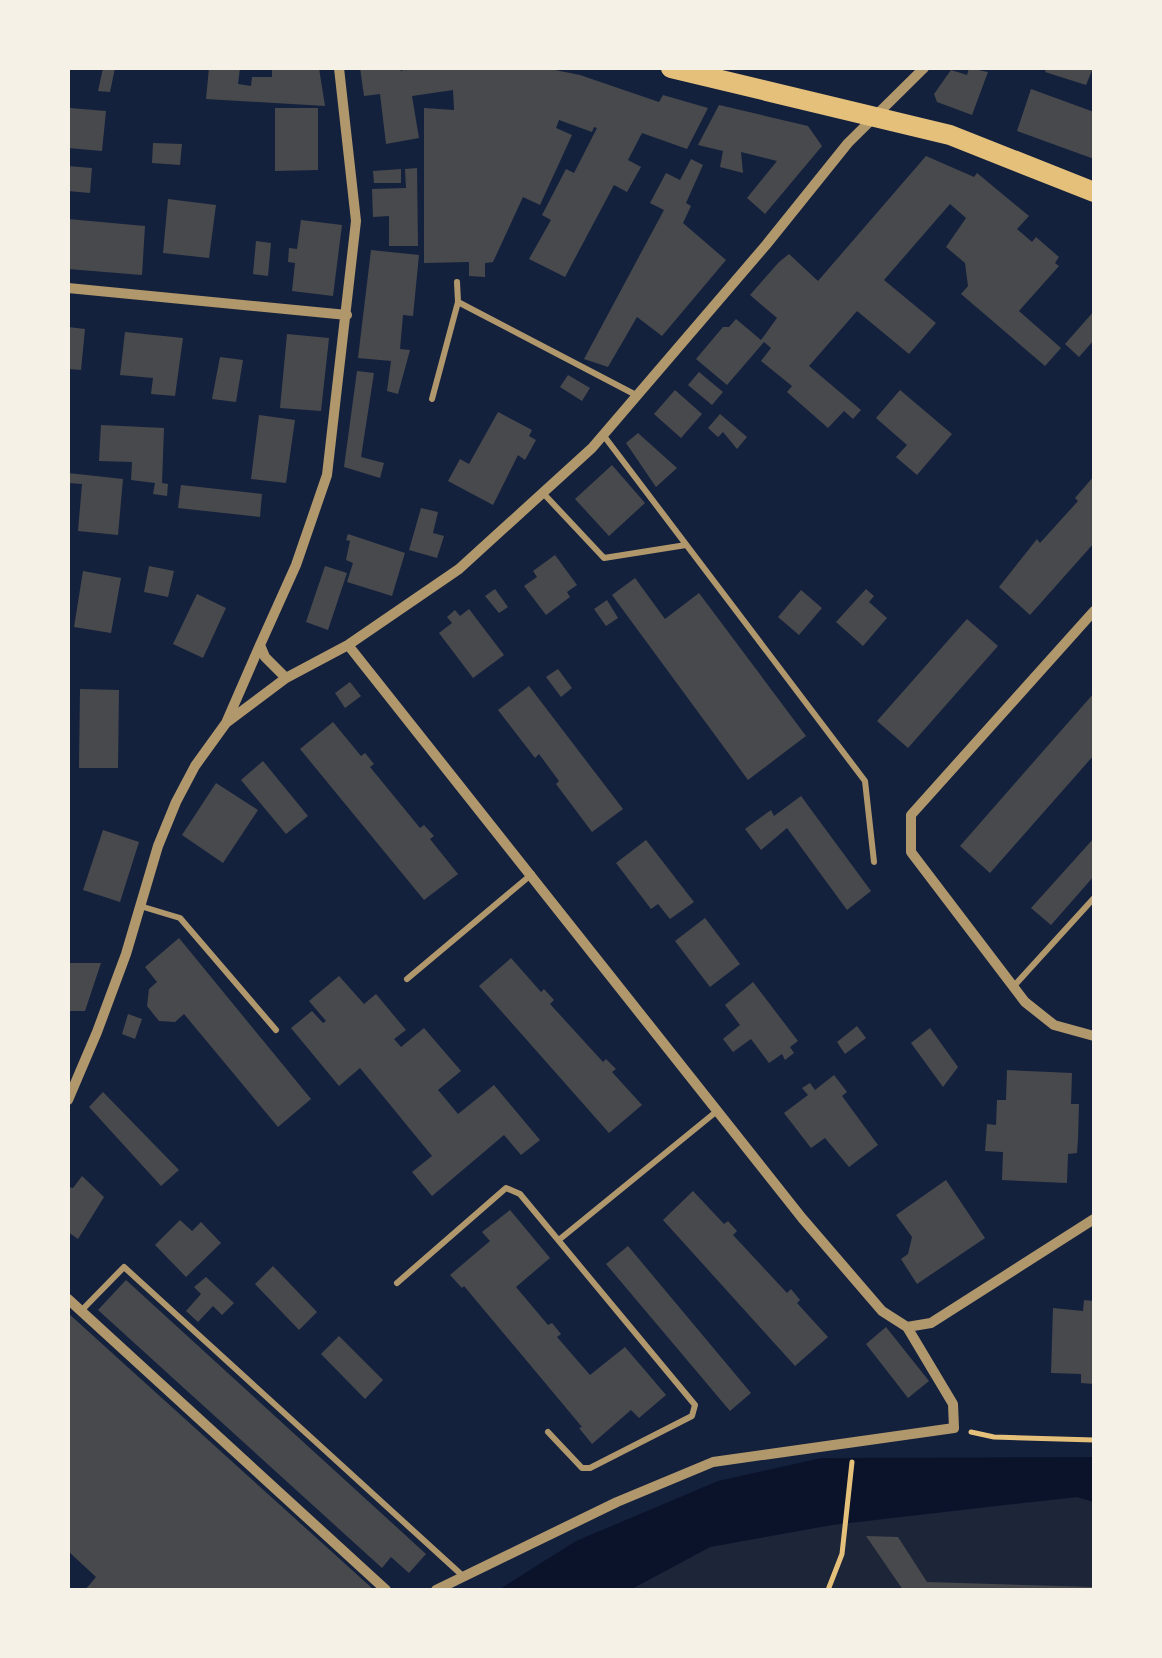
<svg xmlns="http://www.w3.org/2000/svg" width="1162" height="1658" font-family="Overpass,sans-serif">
<rect width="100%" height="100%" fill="#14213d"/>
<!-- green -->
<path fill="#1d2539" d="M1077 1497 1094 1502V1590H630L710 1547 832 1525Z"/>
<!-- water -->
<path fill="#0b132b" d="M1094 1457V1502L1077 1497 995 1506 832 1525 710 1547 630 1590H498L576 1541 718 1481 821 1458Z"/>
<!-- building -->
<path fill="#48494c" d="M103 68H115L110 92 98 91Z
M209 68H240L238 84 251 86 252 77H272V68H319L325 106 206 99Z
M360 68H400L401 71 408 68H545L580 75 659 102 663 95 708 108 687 149 642 133 628 160 641 167 627 192 614 185 565 277 529 259 551 220 542 215 566 169 574 173 597 128 594 127 592 132 559 120 556 128 572 135 540 205 523 197 493 262 485 263V277L469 276V262L424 263V108L454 110 453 90 412 96 419 138 386 144 380 94 364 96Z
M969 68 988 72 972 115 937 102 934 94 951 70 967 75Z
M1047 68H1093L1086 85 1045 72Z
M1031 89 1094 112V159L1017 131Z
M719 105 808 126 822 146 765 214 747 198 777 161 741 152 743 173 720 167 723 151 698 145Z
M70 108 106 111 102 151 68 148Z
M275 108H318V170L275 171Z
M153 143 182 144 180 165 152 163Z
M926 156 974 177 977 173 1029 216 1017 229 1032 242 1036 237 1059 257 1055 263 1059 266 1019 311 1061 348 1045 366 961 294 968 286 965 263 946 247 966 218 950 204 884 280 936 323 909 354 857 311 809 366 861 410 853 419 844 411 828 428 787 392 792 386 761 361 771 348 764 342 727 385 696 359 723 327H729L736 319 761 340 777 318 750 295 779 262 789 254 818 281Z
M691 159 703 165 686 203 691 206 683 223 726 260 662 336 637 317 608 367 584 359 664 210 650 203 666 173 680 180Z
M68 166 92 168 90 193 68 191Z
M417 168 418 246H389V216L373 217 372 189 406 188 405 169Z
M401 169V183H374L373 171Z
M168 199 216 205 209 258 163 253Z
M68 219 145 226 142 275 68 269Z
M301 220 342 225 333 296 292 291 295 263 288 262 289 248 297 249Z
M256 241 271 243 268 276 253 274Z
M371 250 419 255 413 316 403 315 400 349 410 350 398 394 387 391 391 361 358 358Z
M1094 311V340L1079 357 1065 344Z
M68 327 85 329 81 370 68 369Z
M125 332 183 338 175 396 151 394 153 378 120 375Z
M287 334 329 338 321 411 280 408Z
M220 357 243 360 236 402 212 399Z
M357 371 374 373 361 457 384 463 380 478 344 467Z
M699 372 723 392 712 405 688 385Z
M568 375 590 388 582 401 560 387Z
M675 390 702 414 681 438 654 414Z
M900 390 952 434 917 475 896 457 907 445 876 418Z
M498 412 532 430 529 436 536 440 525 460 518 455 493 505 448 481 460 459 469 464Z
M720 414 747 437 737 449 723 432 718 437 708 428Z
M259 415 295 420 286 483 251 479Z
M101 425 164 428 162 483 168 484 167 496 153 494 155 483 131 480 132 462 99 461Z
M638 433 677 468 656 487 626 443Z
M612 465 645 503 609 536 575 499Z
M68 473 123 479 118 535 78 531 82 484 68 483Z
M1094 476V543L1030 615 999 587 1037 539 1040 543 1078 501 1075 498Z
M181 485 262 494 260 517 178 508Z
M421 508 438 512 433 533 444 536 437 558 409 550Z
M348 534 405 553 392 596 347 582 353 563 346 560 350 541 346 540Z
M555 555 577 585 567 592 570 597 546 615 524 586 537 577 533 571Z
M149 566 174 571 168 597 144 592Z
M325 566 347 573 328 630 306 622Z
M83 571 121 578 111 633 74 627Z
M635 578 665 619 699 593 806 736 748 780 612 595Z
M495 589 508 607 499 613 485 596Z
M866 589 874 596 869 602 887 618 863 646 836 622Z
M801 590 822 608 799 635 778 617Z
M197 594 226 608 203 658 173 644Z
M607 600 618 618 606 626 594 609Z
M469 609 504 655 473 678 439 633 452 623 447 617 455 610 460 616Z
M967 619 998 646 908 748 877 721Z
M558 669 572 688 561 697 546 677Z
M350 682 361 696 345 708 335 693Z
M529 686 623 809 592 832 556 784 559 781 539 754 535 758 498 710Z
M80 689 119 690 118 768H79Z
M1094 693V755L990 873 960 846Z
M333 722 361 756 365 753 374 764 370 767 420 828 424 825 434 836 430 839 458 874 424 900 300 749Z
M263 761 308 816 286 834 241 780Z
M216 783 258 810 223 863 182 835Z
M801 796 871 891 847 910 787 828 761 850 745 829 771 810 774 816Z
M103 830 139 842 120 902 83 890Z
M1094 838V876L1051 925 1031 908Z
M646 840 694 902 670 919 658 904 651 909 616 863Z
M705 918 740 964 710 987 675 941Z
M179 938 311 1099 278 1127 184 1014 175 1022 159 1021 147 1006 149 989 157 982 145 967Z
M511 958 541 992 544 989 554 1000 550 1004 603 1062 606 1059 616 1069 612 1072 642 1105 609 1133 479 986Z
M68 963H101L85 1011H68Z
M339 976 364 1004 376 994 406 1030 394 1039 401 1047 424 1028 461 1071 438 1090 458 1114 494 1085 540 1140 521 1155 504 1135 432 1196 412 1172 432 1156 360 1068 339 1086 291 1028 312 1011 323 1023 326 1021 309 1001Z
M753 982 798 1041 790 1047 794 1053 785 1060 782 1054 769 1063 751 1039 733 1052 723 1039 740 1025 725 1005Z
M128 1014 142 1019 135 1039 122 1034Z
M857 1026 866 1038 845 1054 837 1042Z
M930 1028 958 1067 943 1087 911 1043Z
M1007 1070 1072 1073 1071 1104H1079L1078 1139 1077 1153 1068 1154 1067 1183 1002 1180 1003 1152 985 1151 987 1124 996 1125 997 1100H1006Z
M834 1075 847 1092 842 1096 878 1145 849 1167 825 1138 811 1148 784 1113 808 1095 802 1088 810 1083 815 1090Z
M103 1092 179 1170 161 1186 89 1107Z
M82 1176 104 1197 78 1239 68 1232V1187L73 1188Z
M946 1180 985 1238 917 1284 901 1259 908 1254 912 1237 896 1215Z
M693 1191 724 1224 728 1221 737 1231 733 1235 787 1293 791 1289 800 1300 797 1303 828 1337 795 1366 663 1220Z
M510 1210 550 1258 516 1287 548 1325 552 1323 561 1334 557 1337 590 1375 625 1347 666 1395 639 1418 631 1410 592 1444 579 1428 582 1427 464 1286 462 1288 450 1275 490 1241 482 1232Z
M180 1220 192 1231 201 1222 221 1243 186 1277 155 1245Z
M628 1246 751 1393 730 1411 606 1264Z
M273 1266 317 1312 299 1330 255 1284Z
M206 1277 234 1303 222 1315 213 1306 198 1322 186 1311 201 1294 194 1287Z
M126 1280 426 1554 409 1573 391 1557 382 1568 98 1310Z
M1084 1300 1094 1301V1384L1081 1383V1374L1051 1373 1053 1308 1083 1311Z
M68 1313 111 1352 374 1590H85L96 1577 68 1551Z
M886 1327 929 1381 908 1398 866 1344Z
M339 1336 383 1380 365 1399 321 1354Z
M866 1536 898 1537 927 1582 1094 1587V1590H903Z"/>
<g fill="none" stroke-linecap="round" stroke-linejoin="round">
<!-- path -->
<path stroke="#e5c07b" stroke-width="5" d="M971 1432 994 1437 1094 1440
M828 1590 842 1554 852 1462"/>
<!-- service -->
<path stroke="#b1986c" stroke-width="6" d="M458 302 636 395
M432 399 458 302 457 282
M604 436 865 781 874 862
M543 493 604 558 686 545
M140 906 180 918 276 1030
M407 979 532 874
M1013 987 1094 898
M560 1239 717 1111
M397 1283 506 1188 520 1194 695 1405 692 1416 590 1468H582L548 1432
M81 1311 124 1267 464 1577"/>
<!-- minor -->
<path stroke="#b1986c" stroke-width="10" d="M68 288 347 315
M1094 611 911 815V852L1025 1002 1054 1025 1094 1036
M348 645 802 1218 882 1311 907 1327 931 1323 1094 1219
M286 678 265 657 260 645 296 565 327 475 356 221 339 68
M226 723 286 678 348 645 459 569 592 448 766 245 848 143 924 68
M68 1100 97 1032 126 954 158 846 176 802 195 766 226 723 260 645
M68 1299 386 1590
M436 1590 617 1502 713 1462 954 1428 953 1404 907 1327"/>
<!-- primary -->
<path stroke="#e5c07b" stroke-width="20" d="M671 68 950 135 1094 192"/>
</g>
<!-- border -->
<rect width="1162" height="1658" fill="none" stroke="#f6f1e7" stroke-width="140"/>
</svg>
